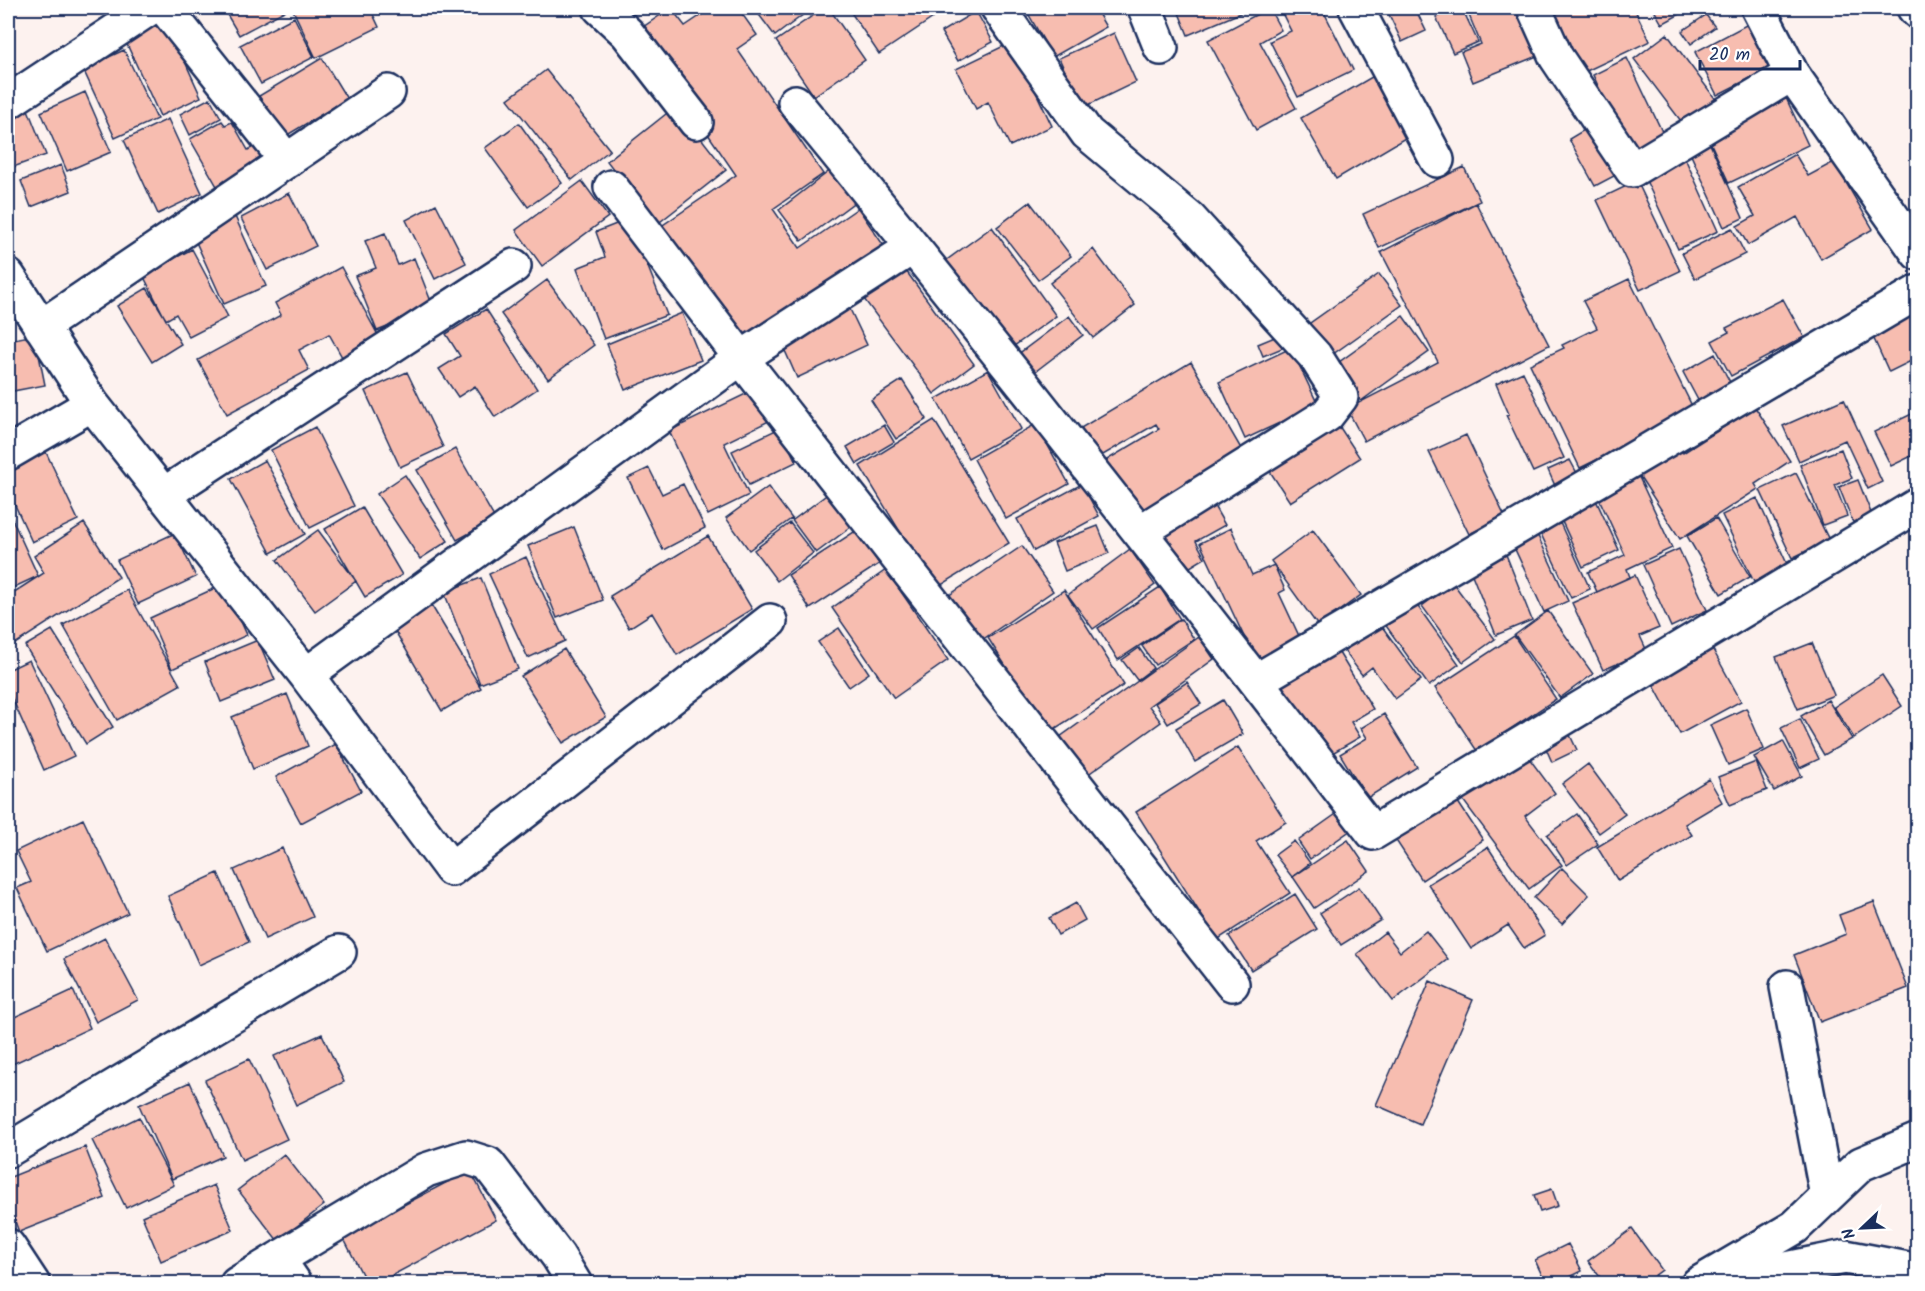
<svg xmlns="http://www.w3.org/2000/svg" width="1925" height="1291" font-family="Kalam,sans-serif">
<rect width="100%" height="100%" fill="#fdf2ef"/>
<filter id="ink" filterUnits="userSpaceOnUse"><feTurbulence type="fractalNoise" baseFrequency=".0167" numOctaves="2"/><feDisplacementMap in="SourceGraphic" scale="12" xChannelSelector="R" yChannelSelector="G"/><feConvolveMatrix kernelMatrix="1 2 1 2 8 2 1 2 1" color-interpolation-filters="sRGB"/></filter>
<g filter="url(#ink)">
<!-- building -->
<path fill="#f7bdb0" stroke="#1b2f5e" stroke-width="1.5" d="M223 8H287L288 9 239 35Z
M292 8H370L379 27 316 58Z
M671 8 685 26 712 8H738L757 35 737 49 823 174 773 209 800 248 858 208 884 246 741 344 660 227 736 175 682 96 640 29Z
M754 8H812L775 36Z
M824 8H829L865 60 814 96 776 41Z
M848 8H948L879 54Z
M1025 8H1095L1106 27 1053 57Z
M1177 8H1252L1188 35Z
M1269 8 1281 30 1260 42 1296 108 1256 130 1208 40Z
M1293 8H1322L1353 70 1298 97 1270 41 1291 31 1282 13Z
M1386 8H1415L1426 31 1402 42Z
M1457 8H1462L1478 42 1453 53 1436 17Z
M1466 8H1523L1542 54 1473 82 1461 52 1481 44Z
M1540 8H1634L1650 41 1578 75Z
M1653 8H1691L1662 24Z
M976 11 993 42 958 61 941 32Z
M1706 15 1715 27 1691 44 1682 31Z
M294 17 314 57 261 84 240 45Z
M166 20 201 97 160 116 125 40Z
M1748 24 1770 68 1717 95 1695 52Z
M1114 33 1136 82 1082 108 1059 58Z
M1667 34 1717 101 1684 125 1634 59Z
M1012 42 1052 126 1010 146 988 102 976 109 956 69Z
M124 50 157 119 115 138 83 69Z
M322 58 347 99 284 137 259 96Z
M1627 58 1666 140 1631 156 1593 75Z
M546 70 610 150 572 180 508 99Z
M1377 74 1412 134 1336 179 1301 118Z
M85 92 111 152 67 171 41 112Z
M210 98 221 118 190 135 180 114Z
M1786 98 1808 145 1729 183 1707 135Z
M676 106 726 170 656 225 607 161Z
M27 107 46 155 8 169V114Z
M168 119 202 193 158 214 124 140Z
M222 121 225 125 232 122 248 150 259 144 269 160 218 188 190 139Z
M519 123 562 183 528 207 485 148Z
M1589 127 1616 175 1595 186 1569 139Z
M1706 135 1743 218 1724 227 1686 144Z
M1795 154 1808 176 1834 162 1873 229 1821 259 1797 217 1748 245 1737 226 1755 216 1738 187Z
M1684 156 1718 231 1678 249 1643 174Z
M61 165 71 191 31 207 21 181Z
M1464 167 1480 201 1379 248 1363 214Z
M832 169 856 201 802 241 779 210Z
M582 181 608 217 542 266 516 230Z
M1637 181 1680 271 1640 290 1597 200Z
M289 193 316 246 267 270 241 218Z
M1030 202 1071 256 1038 280 997 227Z
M1476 203 1549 345 1364 441 1347 409 1438 362 1381 252Z
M436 204 466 263 435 279 406 220Z
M233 212 266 286 224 304 191 231Z
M629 219 667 315 604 339 577 268 605 257 596 232Z
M992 227 1056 316 1007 351 944 262Z
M1732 228 1745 254 1695 279 1682 253Z
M385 233 398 265 414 258 434 309 377 331 355 276 376 268 365 241Z
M192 249 228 317 189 337 176 314 166 320 143 275Z
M1093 249 1135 305 1093 338 1050 283Z
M901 264 974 364 934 394 861 295Z
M341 267 379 337 342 357 329 334 299 350 309 370 227 414 198 360 281 315 275 303Z
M1379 274 1402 305 1326 359 1303 328Z
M1629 279 1695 412 1580 468 1530 364 1564 348 1562 345 1597 328 1583 301Z
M547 280 594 345 548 379 501 314Z
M147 288 181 344 152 362 117 306Z
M1783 299 1804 337 1731 376 1712 341 1729 332 1726 328Z
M1918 304V375L1911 361 1889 372 1868 326Z
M848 305 867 345 797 378 779 337Z
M486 309 537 389 495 417 475 386 458 397 439 369 460 356 446 334Z
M682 313 701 360 625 390 607 344Z
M1069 316 1083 335 1032 374 1017 355Z
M1403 316 1429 352 1361 401 1335 365Z
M1282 334 1287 346 1263 356 1258 344Z
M35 335 45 385 8 392V340Z
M1291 348 1318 405 1245 439 1219 382Z
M1715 354 1731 384 1699 402 1683 372Z
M1191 362 1243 452 1137 515 1105 461 1159 429 1156 424 1091 462 1074 432Z
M988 370 1021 429 968 458 936 399Z
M407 372 443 447 400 467 365 391Z
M1523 372 1564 458 1533 472 1506 415 1509 414 1496 384Z
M902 380 927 419 896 439 871 400Z
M754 390 769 421 724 443 749 495 708 515 669 431Z
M1844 399 1882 482 1868 489 1845 440 1799 461 1783 426Z
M1755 407 1790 461 1755 484 1758 489 1680 539 1637 472 1678 445 1683 453Z
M1918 411V453L1891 466 1874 432Z
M934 420 1009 543 935 589 860 466Z
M1036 424 1069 484 1006 519 974 459Z
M884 425 894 442 857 464 847 447Z
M1339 426 1360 458 1290 502 1269 470Z
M315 427 354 506 310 528 271 450Z
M780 428 796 462 749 485 732 451Z
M1466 435 1505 517 1469 534 1429 452Z
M44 448 78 520 32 542 8 490V466Z
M455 449 495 519 457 540 417 470Z
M1841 449 1852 478 1835 485 1847 516 1823 525 1800 465Z
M265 460 305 534 271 553 231 479Z
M1570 460 1579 477 1556 488 1548 470Z
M649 468 662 494 683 484 705 528 663 550 628 478Z
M1637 473 1672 548 1627 569 1630 577 1597 592 1588 572 1625 555 1596 492Z
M1796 473 1829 540 1792 558 1760 490Z
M405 475 448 541 420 559 377 494Z
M1858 480 1873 518 1854 525 1839 487Z
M1082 484 1099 516 1034 551 1017 519Z
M768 487 793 520 829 493 852 526 816 553 791 519 749 550 726 518Z
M1595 498 1619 550 1583 567 1559 515Z
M1757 498 1788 566 1754 582 1722 515Z
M1214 506 1225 525 1196 541 1205 558 1182 572 1161 537Z
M362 507 402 575 365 597 325 529Z
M8 510 38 576 8 590Z
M1716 518 1750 577 1721 594 1687 536Z
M84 523 119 577 15 644 8 632V596L44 573 34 556Z
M790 523 813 553 777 581 754 550Z
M1560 523 1590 589 1571 598 1540 532Z
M1098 526 1109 553 1065 571 1054 543Z
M574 527 603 600 557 618 528 546Z
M1231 528 1252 575 1274 565 1285 590 1279 593 1300 638 1255 660 1200 543Z
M318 530 356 581 315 611 277 560Z
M857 530 879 564 810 609 788 575Z
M1313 530 1361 595 1318 626 1271 561Z
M175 533 196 577 138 604 117 560Z
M1537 534 1568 601 1544 612 1513 545Z
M708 536 752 609 677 655 652 613 629 628 610 596Z
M1022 546 1053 591 979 642 948 596Z
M1130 549 1155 585 1093 629 1068 595Z
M1679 549 1707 610 1671 627 1643 565Z
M1505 552 1532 620 1496 635 1469 567Z
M526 557 565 641 528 658 489 574Z
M886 570 948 660 894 698 832 608Z
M1635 575 1659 628 1640 636 1647 651 1603 670 1572 603Z
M481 578 518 669 480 684 444 592Z
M1453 583 1495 639 1463 662 1422 606Z
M224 584 247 635 172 669 150 618Z
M1160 587 1180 619 1118 660 1098 628Z
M127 590 180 685 117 720 63 625Z
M1064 590 1124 685 1048 733 988 638Z
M1414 601 1459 664 1429 686 1384 623Z
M430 603 481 688 442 711 392 626Z
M1548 611 1593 674 1560 698 1515 635Z
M1181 619 1194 639 1155 665 1142 646Z
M1378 621 1421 680 1395 699 1372 667 1362 675 1342 648Z
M839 628 869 673 849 687 818 642Z
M52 630 113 727 86 744 25 646Z
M1514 636 1556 699 1477 751 1435 688Z
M1199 637 1214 659 1149 706 1161 722 1087 775 1060 737Z
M258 640 275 680 221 702 205 662Z
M1333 643 1373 709 1351 722 1360 737 1322 759 1273 680Z
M1812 643 1834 695 1798 709 1776 657Z
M1139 648 1153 668 1137 680 1122 660Z
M1712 648 1741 701 1680 734 1651 680Z
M564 649 606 717 563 743 521 676Z
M29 660 74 756 44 770 8 689V670Z
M1882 675 1902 706 1854 738 1834 707Z
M1187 682 1201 704 1168 724 1155 703Z
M287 694 308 746 253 769 232 717Z
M1223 700 1243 734 1195 762 1176 728Z
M1828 700 1852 739 1824 755 1801 716Z
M1746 708 1764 749 1728 765 1710 725Z
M1384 714 1417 767 1367 798 1340 754 1367 738 1361 728Z
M1800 719 1819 759 1800 768 1781 728Z
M1569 733 1577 750 1552 762 1544 744Z
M1783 741 1802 776 1774 791 1754 757Z
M336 744 361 791 301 823 276 777Z
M1238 747 1286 822 1256 841 1290 893 1217 940 1136 812Z
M1523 750 1555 793 1525 816 1562 865 1529 889 1460 796Z
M1756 762 1767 790 1730 805 1718 777Z
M1588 764 1625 814 1599 833 1562 784Z
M1709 779 1722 802 1685 824 1692 835 1618 881 1597 847Z
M1452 793 1483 840 1422 880 1391 833Z
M1339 812 1351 830 1310 859 1298 841Z
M1577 814 1598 844 1567 865 1547 835Z
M83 819 128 913 47 951 17 888 31 882 16 851Z
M1348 840 1369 871 1314 908 1293 877Z
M1294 841 1310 863 1292 877 1275 855Z
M1488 847 1545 935 1524 948 1508 925 1471 949 1428 884Z
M282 848 313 917 265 939 234 870Z
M1562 868 1589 895 1562 924 1534 898Z
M218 873 249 942 199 965 168 896Z
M1359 887 1381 920 1341 945 1320 913Z
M1295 894 1317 929 1251 970 1229 936Z
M1874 902 1908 988 1820 1022 1794 955 1846 934 1839 915Z
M1076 903 1085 920 1058 935 1049 918Z
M1426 931 1448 959 1393 1001 1357 954 1385 932 1400 952Z
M105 938 138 1000 96 1022 64 959Z
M1430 981 1473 1000 1420 1124 1376 1105Z
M73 990 90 1028 8 1066V1020Z
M322 1034 344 1082 296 1105 274 1056Z
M249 1059 287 1139 242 1160 205 1080Z
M190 1082 223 1156 172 1179 139 1105Z
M139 1117 174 1185 126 1208 92 1140Z
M85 1147 105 1198 19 1232 8 1203V1178Z
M284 1154 324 1205 278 1241 238 1190Z
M470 1170 496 1220 376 1284H367L343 1237Z
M214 1185 233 1230 161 1261 142 1216Z
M1552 1189 1558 1206 1540 1212 1534 1195Z
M1632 1229 1662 1270 1643 1284H1605L1588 1261Z
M1568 1244 1582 1271 1556 1284H1546L1535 1260Z"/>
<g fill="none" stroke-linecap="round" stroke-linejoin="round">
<!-- minor casing -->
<g stroke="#1b2f5e" stroke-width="38">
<path id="minor" d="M165 8 287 161
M600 8 627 33 696 122
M998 8 1087 133 1189 218 1315 356 1341 397 1327 415 1140 532
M1145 8 1161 48
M1356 8 1437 160
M1534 8 1556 57 1632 170 1792 74
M1758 8 1792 74 1918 253
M1914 8 1918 12
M8 102 150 8
M795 102C992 342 1184 587 1373 833L1918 505
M611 187 741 358 1232 984
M8 276 92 404 8 453
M41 327 388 92
M92 404 306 675 451 869 770 621
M163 495 514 266
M306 675 741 358 913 247
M1256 681 1918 292
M1787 987 1827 1196
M8 1150 339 952
M8 1246 33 1284
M278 1259 426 1170 466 1157 488 1164 558 1256 575 1284
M1718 1283 1845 1257 1918 1271
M237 1284 278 1259 295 1284
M1698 1284 1795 1227 1861 1164 1918 1140"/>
</g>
<!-- minor -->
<use href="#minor" stroke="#fff" stroke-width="33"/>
</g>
</g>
<!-- margin -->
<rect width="1925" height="1291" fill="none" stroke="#fff" stroke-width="30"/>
<rect x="15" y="15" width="1895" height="1261" fill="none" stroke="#1b2f5e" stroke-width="2" filter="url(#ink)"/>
<!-- north arrow -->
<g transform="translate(1862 1228) rotate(247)" stroke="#ffffff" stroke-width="4.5" paint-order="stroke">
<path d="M0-4.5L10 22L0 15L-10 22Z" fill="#1b2f5e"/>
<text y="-9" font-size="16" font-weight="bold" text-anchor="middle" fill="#1b2f5e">N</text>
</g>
<!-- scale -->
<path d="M1700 60v9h100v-9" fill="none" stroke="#1b2f5e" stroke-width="3"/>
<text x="1709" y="60" font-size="18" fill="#1b2f5e" stroke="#ffffff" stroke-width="4.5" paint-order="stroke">20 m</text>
</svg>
